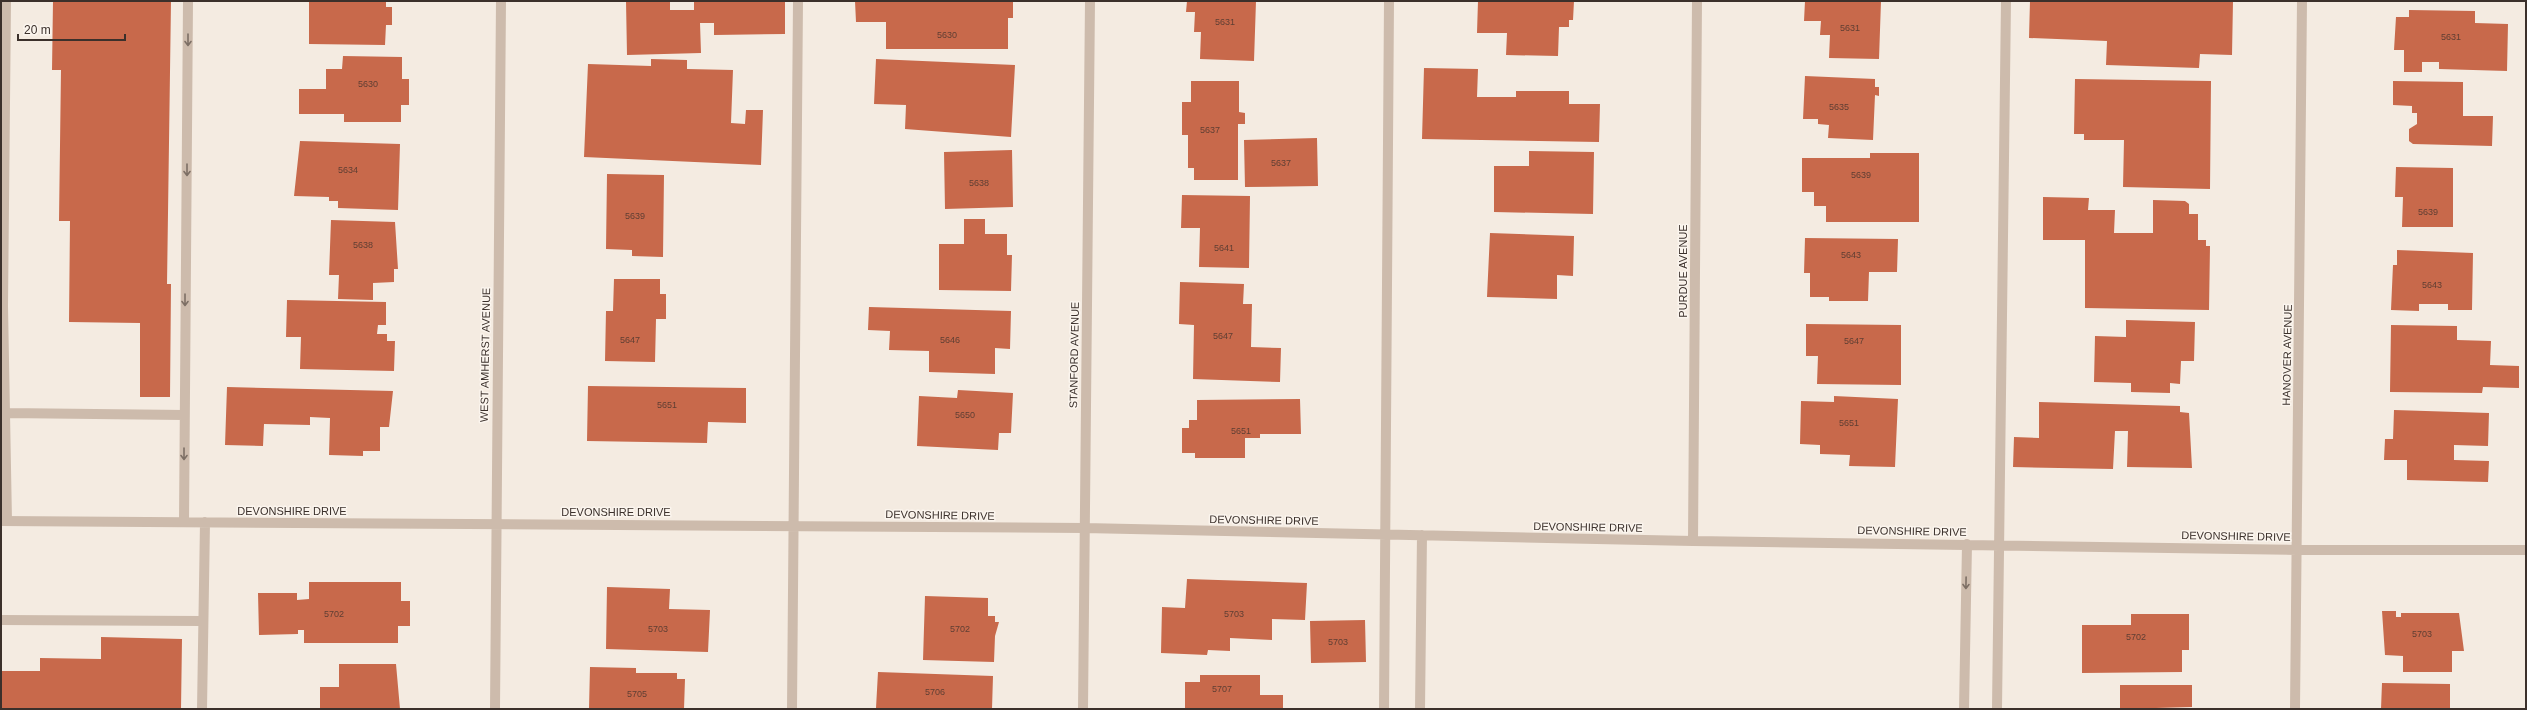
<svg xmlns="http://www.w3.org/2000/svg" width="2527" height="710" font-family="Helvetica,sans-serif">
<rect width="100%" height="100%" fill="#f4ebe1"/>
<!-- building -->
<path fill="#c8694b" d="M53 1H171L167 284H171L170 397H140V323L69 322 70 221H59L61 70H52Z
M309 1H386V7H392V25H386L385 45 309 44Z
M626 1H670V10H694V1H785V34L714 35V23H700L701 53 627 55Z
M855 1H1013V18H1008V49H886V22H856Z
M1187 1H1256L1254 61 1200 59 1201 32H1194L1195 12H1186Z
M1478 1H1574L1573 20H1569V27H1559L1558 56 1506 55 1507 33H1477Z
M1805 1H1881L1879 59 1829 58 1830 35H1820L1821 21H1804Z
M2030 1H2233L2232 55 2200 54 2199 68 2106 65 2107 41 2029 38Z
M2409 10 2475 11V23L2508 24 2507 71 2439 69V62H2422V72H2404V50H2394L2396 17H2409Z
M343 56 402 57V79H409V105H401V122H344V114H299V89H326V69H342Z
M651 59 687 60V69L733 70 731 123 745 124 746 110H763L761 165 584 157 588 64 651 66Z
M876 59 1015 65 1011 137 905 129 906 105 874 104Z
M1424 68 1478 69 1477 97H1516V91H1569V104H1600L1599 142 1422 139Z
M1805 76 1875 79V87H1879V96L1875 95 1873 140 1828 138 1829 125 1818 124V119H1803Z
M2075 79 2211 81 2210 189 2123 187 2124 140H2084V134H2074Z
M1191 81H1239V112L1245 113V124H1238V180H1194V168H1188V135H1182V102H1191Z
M2393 81 2463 82V116H2493L2492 146 2413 144 2409 141V129L2417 124V113H2412V106L2393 105Z
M1317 138 1318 186 1245 187 1244 140Z
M300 141 400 144 398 210 338 208V201H329V197L294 196Z
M1012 150 1013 207 945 209 944 152Z
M1529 151 1594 152 1593 214 1494 212V166H1529Z
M1870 153H1919V222H1826V206H1814V192H1802V158H1870Z
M2396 167 2453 168V227H2402L2403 197H2395Z
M607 174 664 175 663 257 632 256V250L606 249Z
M1182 195 1250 196 1249 268 1199 267 1200 228H1181Z
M2043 197 2089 198 2088 210H2115L2114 233H2153V200L2185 201 2189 204V214H2198V240H2206V246H2210L2209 310 2085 308V240H2043Z
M964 219H985V234H1007V255H1012L1011 291 939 290V244H964Z
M331 220 395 222 398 269H394V282L373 283V300L338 299 339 275H329Z
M1490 233 1574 236 1573 276 1557 275V299L1487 297Z
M1805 238 1898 239 1897 272H1869L1868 301H1829V297H1810V273H1804Z
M2397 250 2473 253 2472 310H2448V304H2419V311L2391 310 2393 265H2397Z
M614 279H660V294H666V319H656L655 362 605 361 606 311H613Z
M1180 282 1244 284 1243 304H1252L1251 347 1281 348 1280 382 1193 379 1194 325 1179 324Z
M287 300 386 302V325H378L377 334H387V341H395L394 371 300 369 301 337H286Z
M869 307 1011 311 1010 349 995 348V374L929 372V351L889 350 890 331 868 330Z
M2126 320 2195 322 2194 361H2181L2180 384 2170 383V393L2131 392V383L2094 382 2095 336 2126 337Z
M1806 324 1901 325V385L1817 384 1818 356H1806Z
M2391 325 2457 326V340L2491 341 2490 365 2519 366V388L2483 387 2482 393 2390 392Z
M588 386 746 388V423L708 422 707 443 587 441Z
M227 387 393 391 389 427H380V451H363V456L329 455 330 418 310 417V425L264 424 263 446 225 445Z
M958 390 1013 393 1011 433H999L998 450 917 446 919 396 957 398Z
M1834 396 1898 399 1895 467 1849 466 1850 455 1820 454V445L1800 444 1801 401 1834 402Z
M1300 399 1301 434H1260V438H1245V458H1195V453H1182V428H1189V420H1197V400Z
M2039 402 2180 406V412L2189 413 2192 468 2127 467 2128 431H2115L2113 469 2013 467 2014 437 2039 438Z
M2394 410 2489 413 2488 446 2454 445V460L2489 461 2488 482 2407 480V460H2384L2385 439H2393Z
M1187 579 1307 583 1305 620 1272 619V640L1230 638V651L1208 650 1207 655 1161 653 1162 607 1185 608Z
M309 582H401V601H410V626H398V643H304V630H298V634L259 635 258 593H297V600L309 599Z
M607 587 670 589 669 609 710 610 708 652 606 649Z
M925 596 988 598V616H995V622H999L995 636 994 662 923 660Z
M2382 611H2396V617H2401V613H2459L2464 651H2452V672H2403V656L2385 655Z
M2131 614H2189V650H2182V672L2082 673V625H2131Z
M1365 620 1366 662 1311 663 1310 621Z
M101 637 182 639 181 709H1V671H40V658L101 659Z
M339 664H396L400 709H320V687H339Z
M590 667 636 668V673H677V679H685L684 709H589Z
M878 672 993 676 992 709 876 708Z
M1200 675H1260V695H1283V709H1185V682H1200Z
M2382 683 2450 684V709H2381Z
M2120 685H2192V707L2120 709Z"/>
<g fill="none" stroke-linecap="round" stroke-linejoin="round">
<!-- minor -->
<path stroke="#cdbbac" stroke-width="10" d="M6 1 3 306 7 521
M6 413 184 415
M1 521 1084 528 1693 541 2297 550H2526
M184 522 188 1
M1693 541 1697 1
M1 620 202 621
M202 709 205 522
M495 709 501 1
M792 709 798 1
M1083 709 1090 1
M1384 709 1389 1
M1420 709 1422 535
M1964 709 1967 544
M1997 709 2006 1
M2295 709 2302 1"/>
</g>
<!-- one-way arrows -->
<defs><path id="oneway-shaft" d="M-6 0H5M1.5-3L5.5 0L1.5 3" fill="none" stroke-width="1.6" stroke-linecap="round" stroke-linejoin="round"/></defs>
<g stroke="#7d6f65">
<use href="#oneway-shaft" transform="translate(188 40) rotate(90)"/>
<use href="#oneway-shaft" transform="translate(187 170) rotate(90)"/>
<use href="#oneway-shaft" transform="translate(185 300) rotate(90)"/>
<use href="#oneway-shaft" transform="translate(184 454) rotate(90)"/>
<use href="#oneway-shaft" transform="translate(1966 583) rotate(91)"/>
</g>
<g text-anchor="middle" stroke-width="3" stroke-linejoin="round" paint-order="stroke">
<!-- number labels -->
<g font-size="9" fill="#5e3e33">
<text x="1225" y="25">5631</text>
<text x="1850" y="31">5631</text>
<text x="947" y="38">5630</text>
<text x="2451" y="40">5631</text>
<text x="368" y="87">5630</text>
<text x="1839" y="110">5635</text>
<text x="1210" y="133">5637</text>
<text x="1281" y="166">5637</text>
<text x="348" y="173">5634</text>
<text x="1861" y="178">5639</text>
<text x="979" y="186">5638</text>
<text x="2428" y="215">5639</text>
<text x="635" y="219">5639</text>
<text x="363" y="248">5638</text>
<text x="1224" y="251">5641</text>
<text x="1851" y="258">5643</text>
<text x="2432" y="288">5643</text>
<text x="1223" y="339">5647</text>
<text x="630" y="343">5647</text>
<text x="950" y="343">5646</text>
<text x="1854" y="344">5647</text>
<text x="667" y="408">5651</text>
<text x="965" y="418">5650</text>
<text x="1849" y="426">5651</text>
<text x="1241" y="434">5651</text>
<text x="334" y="617">5702</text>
<text x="1234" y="617">5703</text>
<text x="658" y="632">5703</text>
<text x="960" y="632">5702</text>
<text x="2422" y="637">5703</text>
<text x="2136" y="640">5702</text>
<text x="1338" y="645">5703</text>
<text x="1222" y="692">5707</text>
<text x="935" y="695">5706</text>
<text x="637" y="697">5705</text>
</g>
<!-- street labels -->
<g font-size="11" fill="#3b302b" stroke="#fbf5ee">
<text transform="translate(1683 271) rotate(-90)" y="4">PURDUE AVENUE</text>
<text transform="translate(485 355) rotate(-89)" y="4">WEST AMHERST AVENUE</text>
<text transform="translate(1074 355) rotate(-89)" y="4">STANFORD AVENUE</text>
<text transform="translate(2287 355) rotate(-89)" y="4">HANOVER AVENUE</text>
<text x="292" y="515">DEVONSHIRE DRIVE</text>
<text x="616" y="516">DEVONSHIRE DRIVE</text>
<text transform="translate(940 515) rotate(1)" y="4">DEVONSHIRE DRIVE</text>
<text transform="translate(1264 520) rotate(1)" y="4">DEVONSHIRE DRIVE</text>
<text transform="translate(1588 527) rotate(1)" y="4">DEVONSHIRE DRIVE</text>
<text transform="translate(1912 531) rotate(1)" y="4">DEVONSHIRE DRIVE</text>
<text transform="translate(2236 536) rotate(1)" y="4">DEVONSHIRE DRIVE</text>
</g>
</g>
<!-- border -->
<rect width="2527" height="710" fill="none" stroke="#3b302b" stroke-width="4"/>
<!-- scale -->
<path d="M18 34v6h107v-6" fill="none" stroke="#3b302b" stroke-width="2"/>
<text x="24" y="34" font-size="12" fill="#3b302b" stroke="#fbf5ee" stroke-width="3" paint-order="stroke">20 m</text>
</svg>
